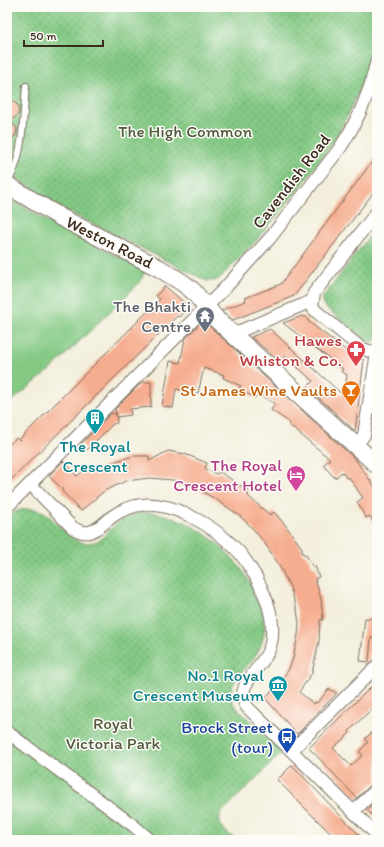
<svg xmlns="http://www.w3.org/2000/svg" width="384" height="847" font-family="Itim,sans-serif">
<defs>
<pattern id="grass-dots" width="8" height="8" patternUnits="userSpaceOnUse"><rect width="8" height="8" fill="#83c984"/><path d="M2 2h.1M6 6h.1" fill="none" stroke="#6ca36b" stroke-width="1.8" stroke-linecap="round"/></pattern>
</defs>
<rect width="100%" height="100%" fill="#fdfcf7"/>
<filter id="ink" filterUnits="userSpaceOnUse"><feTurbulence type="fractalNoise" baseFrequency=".025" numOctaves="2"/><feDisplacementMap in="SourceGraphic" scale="8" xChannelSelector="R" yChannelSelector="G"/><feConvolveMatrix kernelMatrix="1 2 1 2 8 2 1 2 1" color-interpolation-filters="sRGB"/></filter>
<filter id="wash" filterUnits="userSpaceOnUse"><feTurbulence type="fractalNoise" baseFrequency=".012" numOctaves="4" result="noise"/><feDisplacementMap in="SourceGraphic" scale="16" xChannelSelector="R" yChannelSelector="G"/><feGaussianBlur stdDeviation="0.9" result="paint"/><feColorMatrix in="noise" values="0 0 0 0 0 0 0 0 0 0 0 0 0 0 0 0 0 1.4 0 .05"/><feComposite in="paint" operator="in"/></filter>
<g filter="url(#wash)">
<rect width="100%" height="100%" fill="#f3efdc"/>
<!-- grass -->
<path fill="url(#grass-dots)" stroke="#5f7a51" d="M7 7H377V31L365 74 355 100 337 137 304 182 255 242 219 279 214 281H207L57 206 7 171Z
M377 226V339L373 342 367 341 324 306 322 302 323 297Z
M24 509C31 509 39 509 45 513 58 522 69 542 86 543 101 544 105 533 115 525 121 520 129 516 137 514 154 510 171 516 187 523 224 543 258 579 264 622 266 635 261 649 253 659 243 673 223 686 234 705L282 753 221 813C216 827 226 831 236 840H7V519L14 512Z"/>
<!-- garden -->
<path fill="#83c984" stroke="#5f7a51" d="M12 201 21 205 48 222 133 264 145 272 139 283 50 370 7 405V202Z"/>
<g id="blocks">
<!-- building -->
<path fill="#f6ad8f" d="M7 100 14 101 19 107 18 115 10 121 17 128 16 135 7 143Z
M377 155V188L294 296 233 320 224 312 222 310 246 301 245 298 281 284Z
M165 286 189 307 179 317 177 316 7 484V447L16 438 19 440 160 299 156 296Z
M302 316 306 317 309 322 357 359 364 360 355 431 307 387 313 381 285 356 280 362 251 337 270 329 344 396 347 375 341 371 343 369 283 323Z
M204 322 206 323 355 459 377 490V530L370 516 366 518 357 502 363 498 349 477 347 479 342 472 335 478 323 465 330 459 288 424 289 422 271 410 275 404 258 394 255 398 239 389 241 386 223 378 224 375 204 368 198 393 176 389 173 408 162 406 170 361 180 363 185 339 200 323Z
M142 382H151V407L130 409 131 415 117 417 115 409Z
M116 413 117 423 113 424 87 450 81 444 110 414Z
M168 451 185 454 207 463 205 469 216 474 220 472 244 488 247 487 248 496 270 515 274 512 286 526 302 548V553L306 555 313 567 315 566 319 577 315 579 321 599 323 620H320L319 641 312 673 299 692 314 704 315 702 317 703 329 689 337 693 297 734 265 698 282 679 289 669 293 658 298 635 299 623 297 610 290 587 279 565 264 542 254 530 240 516 217 500 196 488 173 480 149 478 126 481 104 491 81 511 62 491 63 490 49 476 63 461 77 476 89 467 92 471 119 460 134 456H149V461Z
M365 618 377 619V638H371L369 662 360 661Z
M377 681V704L349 731 350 733 333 748 351 766 363 755 359 752 368 742 365 739 377 727V782L372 784 357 798 309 748Z
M292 765 364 840H337L277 780Z
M377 799V820L367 810Z"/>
</g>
</g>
<g filter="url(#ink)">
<use href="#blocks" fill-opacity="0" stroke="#7b6f60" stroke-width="1"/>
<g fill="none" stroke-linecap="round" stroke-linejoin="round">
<!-- lane casing -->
<g stroke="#7b6f60" stroke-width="8">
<path id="lane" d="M7 183C24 159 23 115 26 86"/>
</g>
<!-- street casing -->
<g stroke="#7b6f60" stroke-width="14">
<path id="street" d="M377 212 314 293 312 307 318 313 361 348 369 351 377 352
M235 336 240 331 312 301
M356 446 364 435 377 352
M36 490 72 527C92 541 100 524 116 514 122 510 128 508 135 506 169 498 214 526 237 550 245 558 250 568 256 577 267 598 277 623 270 647 264 668 232 685 247 707L377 835
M7 507 224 289 270 238 340 148 351 130 361 110 370 87 377 60
M7 732 134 826 150 840
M292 750 377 666
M354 811 377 789"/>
</g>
<!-- secondary casing -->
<g stroke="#7b6f60" stroke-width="19">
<path id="secondary" d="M7 185 60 217 159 268 183 283 193 291 217 320 377 465"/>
</g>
<!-- lane -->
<use href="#lane" stroke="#fff" stroke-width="6"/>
<!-- street -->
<use href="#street" stroke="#fff" stroke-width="12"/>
<!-- secondary -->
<use href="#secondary" stroke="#fff" stroke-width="17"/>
</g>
</g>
<!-- icons -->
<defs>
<g id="temple-pin" transform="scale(1)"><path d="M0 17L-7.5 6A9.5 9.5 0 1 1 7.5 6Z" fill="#6b7280" stroke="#fdfcf7"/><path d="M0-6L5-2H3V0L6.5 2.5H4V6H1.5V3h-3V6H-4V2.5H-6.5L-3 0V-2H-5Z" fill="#fff"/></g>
<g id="pharmacy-pin" transform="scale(1)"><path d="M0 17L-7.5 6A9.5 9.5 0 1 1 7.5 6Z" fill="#e0444e" stroke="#fdfcf7"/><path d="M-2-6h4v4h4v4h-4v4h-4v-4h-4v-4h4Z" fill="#fff"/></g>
<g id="bar-pin" transform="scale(1)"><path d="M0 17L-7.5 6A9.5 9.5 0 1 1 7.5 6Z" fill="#e8710a" stroke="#fdfcf7"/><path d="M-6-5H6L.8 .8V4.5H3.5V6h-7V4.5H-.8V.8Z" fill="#fff"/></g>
<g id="building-pin" transform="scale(1)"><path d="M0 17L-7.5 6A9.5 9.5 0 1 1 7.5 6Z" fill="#0f9aa8" stroke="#fdfcf7"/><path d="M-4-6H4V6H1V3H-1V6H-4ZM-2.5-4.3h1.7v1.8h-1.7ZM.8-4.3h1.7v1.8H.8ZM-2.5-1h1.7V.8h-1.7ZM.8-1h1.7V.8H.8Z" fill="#fff"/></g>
<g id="hotel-pin" transform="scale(1)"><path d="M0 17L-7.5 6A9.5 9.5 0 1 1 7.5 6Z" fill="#d1479c" stroke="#fdfcf7"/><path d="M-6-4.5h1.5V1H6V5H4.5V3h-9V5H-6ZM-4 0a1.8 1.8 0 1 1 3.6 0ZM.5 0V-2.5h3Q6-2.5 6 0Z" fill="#fff"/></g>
<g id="museum-pin" transform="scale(1)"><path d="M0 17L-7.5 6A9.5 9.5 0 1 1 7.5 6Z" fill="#0f9aa8" stroke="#fdfcf7"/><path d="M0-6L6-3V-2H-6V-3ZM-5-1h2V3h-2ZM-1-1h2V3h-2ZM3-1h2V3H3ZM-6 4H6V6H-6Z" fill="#fff"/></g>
<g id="bus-pin" transform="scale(1)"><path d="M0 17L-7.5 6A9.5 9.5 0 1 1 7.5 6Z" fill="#1a4fb4" stroke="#fdfcf7"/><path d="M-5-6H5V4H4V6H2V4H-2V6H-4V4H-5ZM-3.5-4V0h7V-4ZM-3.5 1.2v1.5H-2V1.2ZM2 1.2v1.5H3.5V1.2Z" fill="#fff"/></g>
</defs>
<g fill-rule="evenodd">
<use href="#temple-pin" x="205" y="316"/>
<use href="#pharmacy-pin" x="356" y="350"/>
<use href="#bar-pin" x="351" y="390"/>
<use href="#building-pin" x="95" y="418"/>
<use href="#hotel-pin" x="296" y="475"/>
<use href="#museum-pin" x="278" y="685"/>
<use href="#bus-pin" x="287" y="737"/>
</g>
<g text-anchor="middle" stroke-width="3" stroke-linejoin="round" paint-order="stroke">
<!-- park labels -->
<g font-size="17" fill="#515a3d" stroke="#fdfcf7">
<text x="185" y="137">The High Common</text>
<text x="113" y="729">Royal<tspan x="113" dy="20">Victoria Park</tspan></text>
</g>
<!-- street labels -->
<g font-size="17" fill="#3b2a1e" stroke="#fdfcf7">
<text transform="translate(291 181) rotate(-52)" y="6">Cavendish Road</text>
<text transform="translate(110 242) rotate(27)" y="6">Weston Road</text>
</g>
<!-- worship labels -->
<g font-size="17" fill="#5b616d" stroke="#fdfcf7" text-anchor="end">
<text x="191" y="312">The Bhakti<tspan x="191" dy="20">Centre</tspan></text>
</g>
<!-- health labels -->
<g font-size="17" fill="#be3a42" stroke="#fdfcf7" text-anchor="end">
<text x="342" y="346">Hawes<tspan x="342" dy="20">Whiston &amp; Co.</tspan></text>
</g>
<!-- food labels -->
<g font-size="17" fill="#c56008" stroke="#fdfcf7" text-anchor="end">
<text x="337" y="396">St James Wine Vaults</text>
</g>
<!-- culture labels -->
<g font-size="17" fill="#0d838f" stroke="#fdfcf7">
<text x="95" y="452">The Royal<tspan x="95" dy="20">Crescent</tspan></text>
<text x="264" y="681" text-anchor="end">No.1 Royal<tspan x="264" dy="20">Crescent Museum</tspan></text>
</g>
<!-- hotel labels -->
<g font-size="17" fill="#b23c85" stroke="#fdfcf7" text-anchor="end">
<text x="282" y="471">The Royal<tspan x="282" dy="20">Crescent Hotel</tspan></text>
</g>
<!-- transit labels -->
<g font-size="17" fill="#164399" stroke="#fdfcf7" text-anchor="end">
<text x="273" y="733">Brock Street<tspan x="273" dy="20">(tour)</tspan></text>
</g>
</g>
<!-- margin -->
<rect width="384" height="847" fill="none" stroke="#fdfcf7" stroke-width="24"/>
<!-- scale -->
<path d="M24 40v6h79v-6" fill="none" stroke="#3b2a1e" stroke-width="2"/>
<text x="30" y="40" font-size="12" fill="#3b2a1e" stroke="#fdfcf7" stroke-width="3" paint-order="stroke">50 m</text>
</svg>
